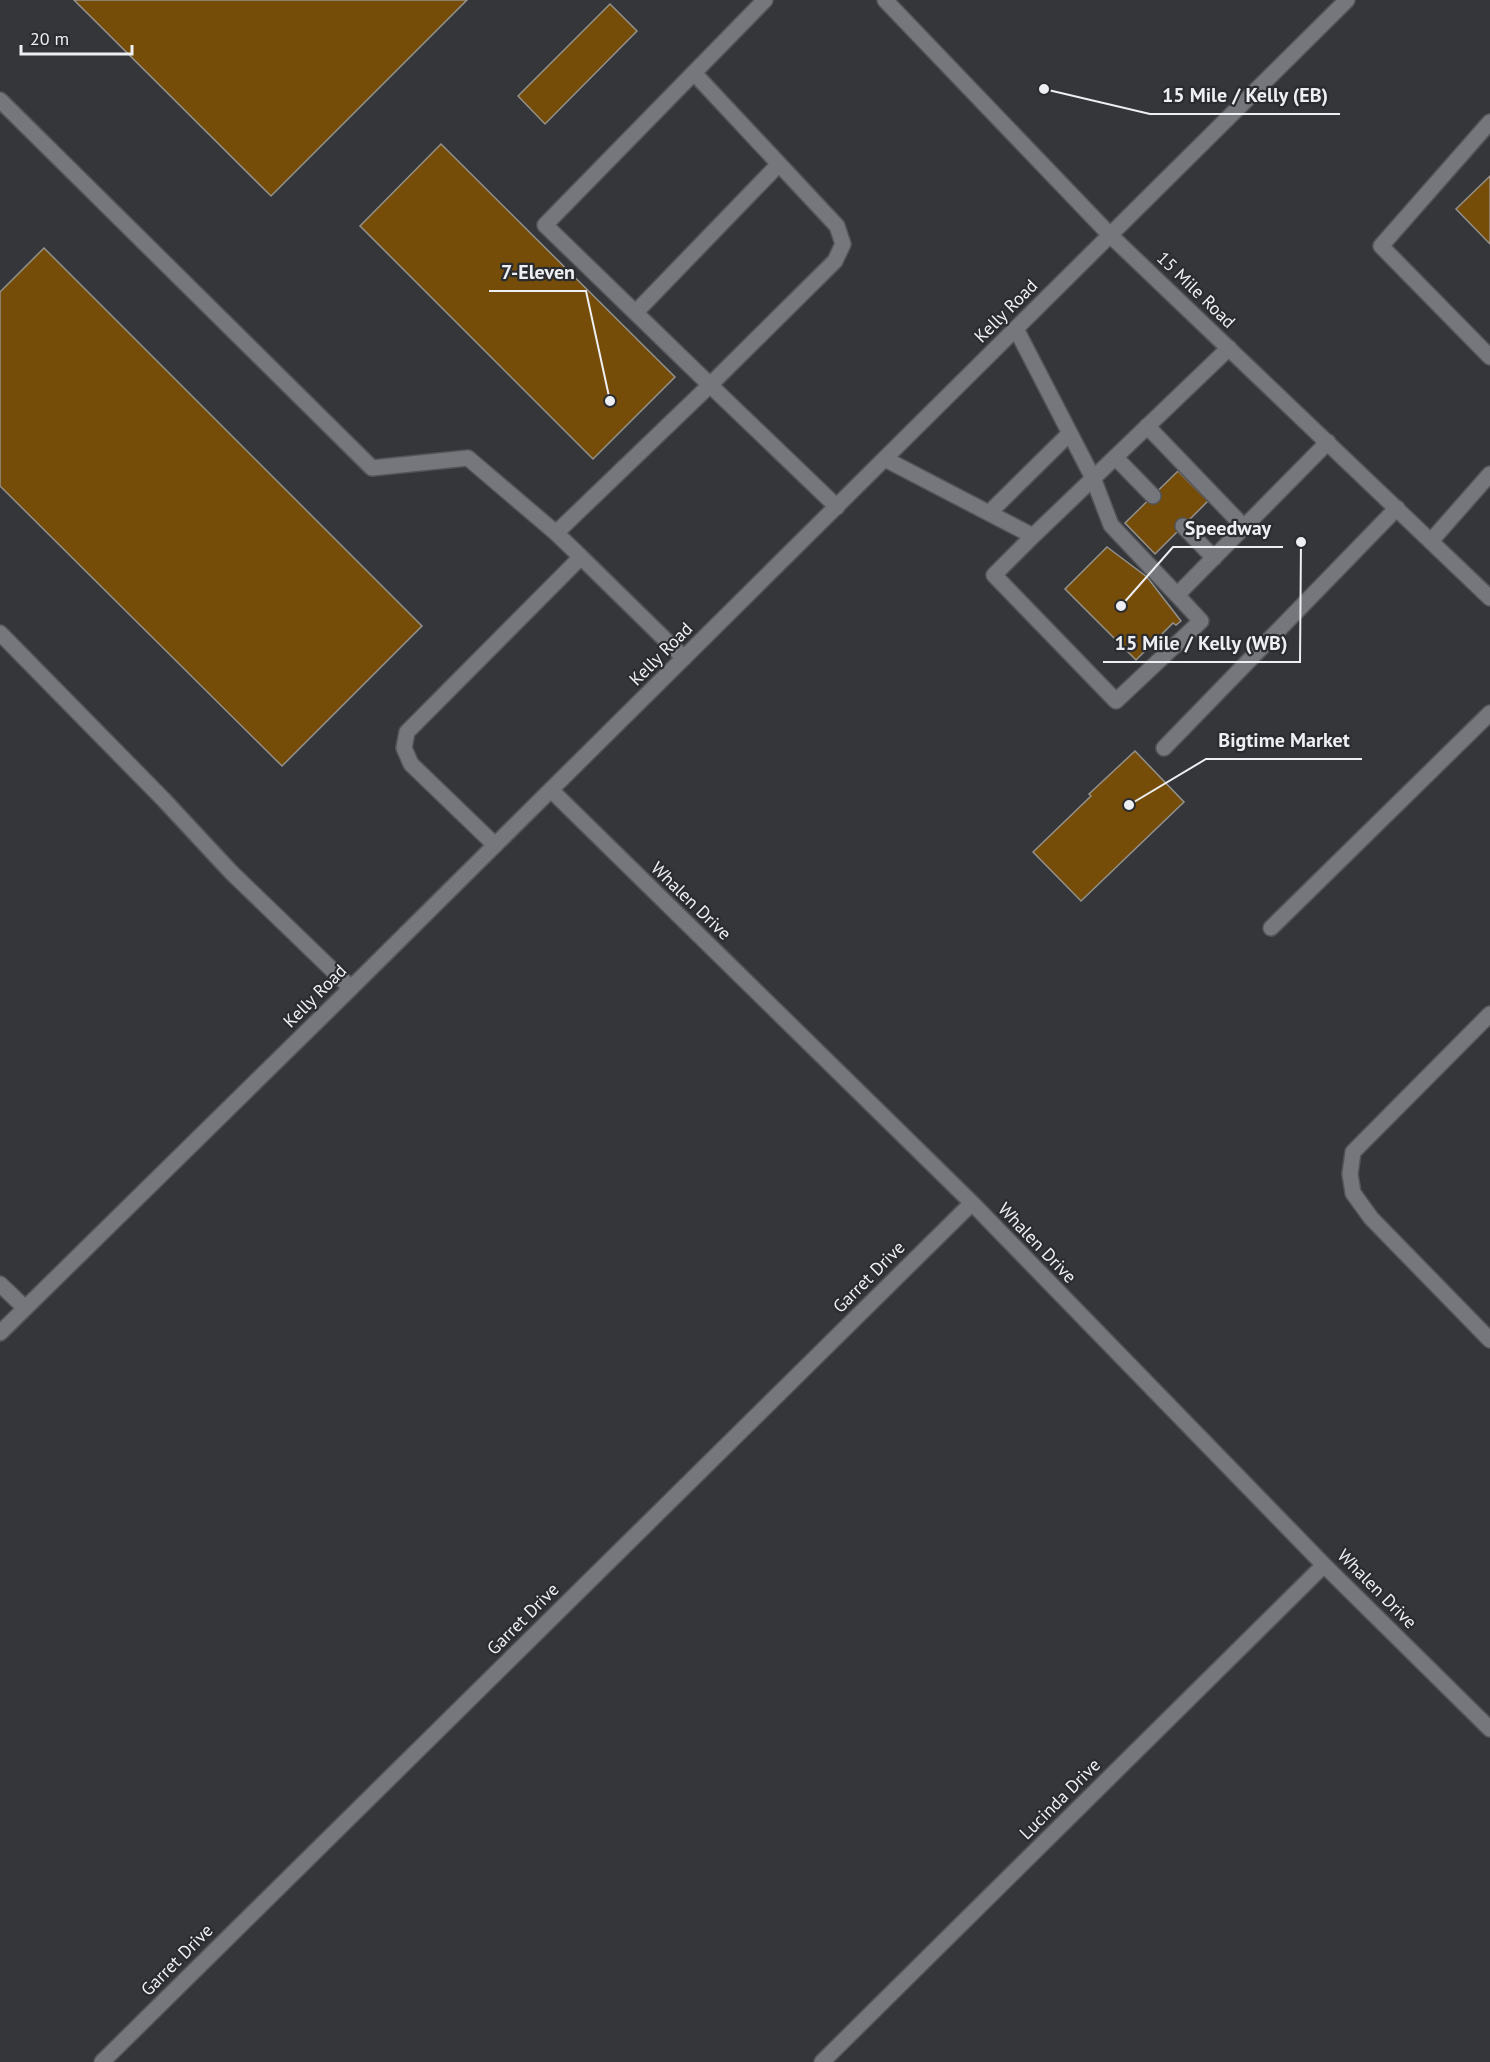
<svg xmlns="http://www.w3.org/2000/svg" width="1490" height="2062" font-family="'PT Sans',sans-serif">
<rect width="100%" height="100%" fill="#34363a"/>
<!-- building -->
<path fill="#754d09" stroke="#94918c" stroke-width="1.5" d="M74 0H467L271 196Z
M610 4 637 31 545 124 518 96Z
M441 144 675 377 593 459 360 226Z
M1490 176V244L1456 209Z
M44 248 422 626 282 766 0 486V292Z
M1178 471 1208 501 1155 554 1125 523Z
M1107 547 1147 577 1181 621 1176 625 1173 623 1136 660 1065 589Z
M1135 751 1184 802 1081 901 1033 852 1091 796 1089 794Z"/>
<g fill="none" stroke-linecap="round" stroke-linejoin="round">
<!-- lane casing -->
<g stroke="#535457" stroke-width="18">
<path id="lane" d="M694 73 837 226 843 244 835 261 710 385 837 507
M0 100 372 468 468 458 556 533
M1490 122 1381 246 1490 357
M636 312 779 164
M1016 329 1093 478 1111 525 1177 595 1328 442
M1147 426 1244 527
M1115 457 1153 496
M885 459 1033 536 1229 348
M990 512 1070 433
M1183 526 1214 558
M1033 536 994 575 1116 701 1201 621 1177 595
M1431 541 1490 474
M581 557 556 533 710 385 545 225 765 0
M0 633 164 800 231 872 351 988
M1164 748 1397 508
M495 845 411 764 404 748 407 732 581 557 684 658
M1271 928 1490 713
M1490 1014 1353 1152 1350 1174 1353 1193 1371 1218 1490 1340
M0 1284 25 1308"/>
</g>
<!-- street casing -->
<g stroke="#535457" stroke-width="18">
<path id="street" d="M551 790 972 1203 1324 1565 1490 1729
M102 2062 972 1203
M822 2062 1324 1565"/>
</g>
<!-- secondary casing -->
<g stroke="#535457" stroke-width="18">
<path id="secondary" d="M885 0 1110 235 1490 598
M0 1333 351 988 1347 0"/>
</g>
<!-- lane -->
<use href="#lane" stroke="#75777c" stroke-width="15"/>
<!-- street -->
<use href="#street" stroke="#75777c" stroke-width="15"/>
<!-- secondary -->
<use href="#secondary" stroke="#75777c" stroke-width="15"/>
</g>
<g text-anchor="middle" stroke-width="4.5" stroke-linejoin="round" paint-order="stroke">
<!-- street labels -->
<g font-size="18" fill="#eeeff2" stroke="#2a2c30">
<text transform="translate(1196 290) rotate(44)" y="6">15 Mile Road</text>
<text transform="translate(1006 311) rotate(-45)" y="6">Kelly Road</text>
<text transform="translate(661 654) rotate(-45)" y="6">Kelly Road</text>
<text transform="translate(691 901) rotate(44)" y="6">Whalen Drive</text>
<text transform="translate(315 996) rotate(-45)" y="6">Kelly Road</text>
<text transform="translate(1037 1243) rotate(46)" y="6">Whalen Drive</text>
<text transform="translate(869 1277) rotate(-45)" y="6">Garret Drive</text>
<text transform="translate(1377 1589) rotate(45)" y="6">Whalen Drive</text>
<text transform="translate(523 1619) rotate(-45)" y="6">Garret Drive</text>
<text transform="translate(1060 1799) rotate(-45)" y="6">Lucinda Drive</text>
<text transform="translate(177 1960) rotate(-45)" y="6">Garret Drive</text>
</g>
</g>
<!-- callouts -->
<path fill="none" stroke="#eeeff2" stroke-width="2" d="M1044 89L1150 114H1340M610 401L586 291H489M1121 606L1173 547H1283M1301 542L1300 662H1103M1129 805L1206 759H1362"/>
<g fill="#eeeff2" stroke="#2a2c30" stroke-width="2">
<circle cx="1044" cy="89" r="6"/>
<circle cx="610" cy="401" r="6"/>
<circle cx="1121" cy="606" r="6"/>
<circle cx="1301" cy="542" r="6"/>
<circle cx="1129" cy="805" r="6"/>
</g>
<g font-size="20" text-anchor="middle" font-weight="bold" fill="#eeeff2" stroke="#2a2c30" stroke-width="4.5" stroke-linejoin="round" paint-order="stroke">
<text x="1245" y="102">15 Mile / Kelly (EB)</text>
<text x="538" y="279">7-Eleven</text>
<text x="1228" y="535">Speedway</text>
<text x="1201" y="650">15 Mile / Kelly (WB)</text>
<text x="1284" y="747">Bigtime Market</text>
</g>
<!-- scale -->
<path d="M21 45v9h111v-9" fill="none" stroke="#eeeff2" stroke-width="3"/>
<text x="30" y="45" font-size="18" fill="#eeeff2" stroke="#2a2c30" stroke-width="4.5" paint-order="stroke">20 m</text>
</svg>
